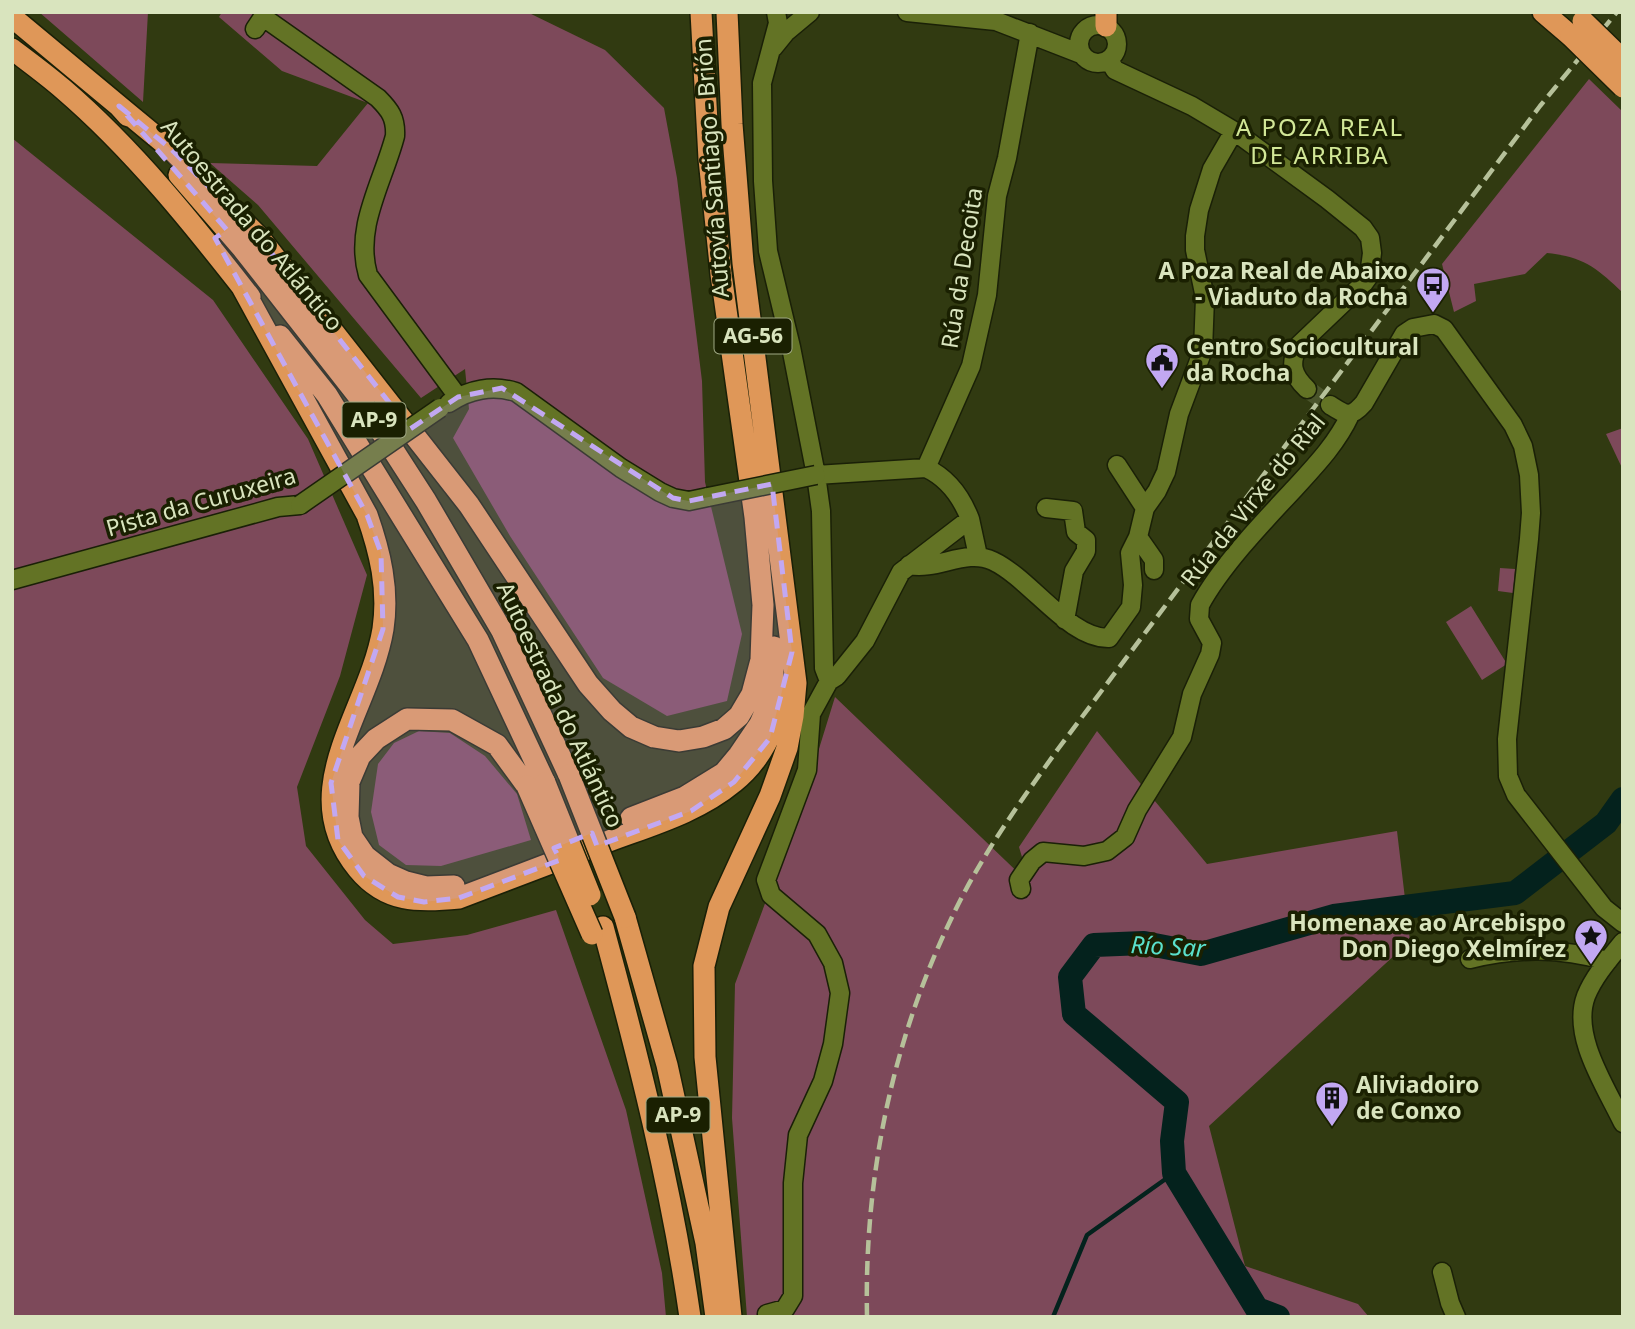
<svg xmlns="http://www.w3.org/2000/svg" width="1635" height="1329" font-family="'Noto Sans',sans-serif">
<rect width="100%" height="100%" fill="#313a11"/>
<!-- green -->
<path fill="#7d495a" d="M39 12H148L143 102Z
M222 12H527L605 50 664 108 677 178 702 381 705 482 742 634 727 701 667 716 603 678 510 536 453 438 469 409 465 369 421 398 258 205 210 163 317 166 368 103 282 71 219 17Z
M1589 79 1623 112V293C1597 268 1584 257 1547 253L1525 274 1474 284 1476 301 1454 312 1442 264Z
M12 138 213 300 308 439 367 575 340 676 297 787 306 846 365 920 393 944 467 935 556 910 626 1110 662 1273 666 1317H12Z
M1623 428V470L1606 434Z
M1500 568 1515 569 1513 593 1498 591Z
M1471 606 1507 664 1482 680 1446 622Z
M835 697 1030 884 1019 847 1097 731 1207 864 1397 831 1410 941 1209 1126 1245 1266 1358 1304 1369 1317H747L732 1118 735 984 801 807Z
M419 731 450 733 485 756 517 794 531 840 441 866 406 865 379 845 371 812 378 764 394 743Z"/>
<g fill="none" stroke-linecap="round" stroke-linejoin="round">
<!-- stream -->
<path stroke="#04221d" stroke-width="4.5" d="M1053 1317 1087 1235 1174 1173"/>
<!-- river -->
<path stroke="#04221d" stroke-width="24" d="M1278 1317 1257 1309 1174 1173 1172 1141 1177 1102 1074 1014 1070 977 1094 945 1144 943 1201 954 1334 916 1515 893 1606 823 1623 799"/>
<!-- minor-tunnel -->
<path stroke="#4a542b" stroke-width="18" stroke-dasharray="18 9" stroke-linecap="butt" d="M1307 389 1330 405"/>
<!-- minor casing -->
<g stroke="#1a2007" stroke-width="21">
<path id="minor" d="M776 12 778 23 762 83 763 181 768 251 791 347 816 475 821 511 824 668 829 681
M907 12 996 21 1081 54
M1079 44a19 19 0 1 1 38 0a19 19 0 1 1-38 0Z
M255 29 263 17 378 98C390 110 396 118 395 136 383 182 354 227 368 275L458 397
M773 48 786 32 810 12
M1109 60 1115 70 1192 106 1234 131 1327 199 1363 228 1370 238 1372 253 1369 276 1364 283 1299 345C1289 363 1292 375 1307 389
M449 403C469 389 493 385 516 392L621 468 660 492 673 498 689 501 708 497
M1330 405C1346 415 1350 419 1364 403L1404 334 1413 328 1434 324 1444 329 1513 425 1523 446 1529 475 1531 513 1529 539 1507 739 1508 776 1516 795 1604 908 1623 923
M1117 465 1145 508
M926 468 971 366 987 295 997 196 1007 158 1030 33
M1046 508 1073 511 1076 532 1086 540V551L1074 571 1065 620
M970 519 978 556
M1138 537 1154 560V570
M909 565C937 571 966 548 993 561 1031 579 1069 639 1109 638L1131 607 1133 585 1130 553 1138 537 1145 508 1157 491 1166 472 1179 414 1203 350 1205 298 1195 250V236L1199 210 1212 169 1234 131
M12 580 278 507 300 505
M1021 889 1019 880 1032 861 1043 852 1084 856 1107 851 1125 837 1137 810 1182 737 1192 694 1210 654 1212 643 1199 619 1200 605C1221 566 1264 521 1295 488 1316 465 1337 443 1350 415
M1623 942C1610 958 1594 976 1586 996 1571 1036 1606 1087 1623 1123
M1470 959C1519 947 1559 948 1608 961
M1442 1272 1450 1303 1456 1317
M767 1314 785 1309 793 1296V1183L798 1135 823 1081 833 1044 840 993 833 963 817 934 771 895 766 880 807 770 811 714 829 681 837 676 865 641 901 572 970 519C961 496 948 478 926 468L816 475"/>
</g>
<!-- highway casing -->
<g stroke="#1a2007" stroke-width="24">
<path id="highway" d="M727 12 732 124 743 263 796 683 793 716 787 748 770 796 719 907 704 966 705 1057 731 1317
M1106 12V26
M1543 12 1571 36
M12 17 119 106 128 116
M12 49C29 62 47 75 63 89 133 149 193 224 250 297
M119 106 171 149 259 237 469 505 588 684 612 711 631 727 654 737 679 741 703 737 724 729 739 716 752 694 761 660 762 631 763 605 755 517 721 274 709 159 701 12
M179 175 243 249 359 397 426 501 502 631 569 775
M242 287 367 515C380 552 389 589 383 629 369 713 293 790 358 869 386 903 419 902 459 898 509 879 559 860 609 841 652 825 698 812 734 782 763 759 777 726 785 691
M280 336 327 395 478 640 545 783
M631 818 685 797 724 773 739 755 760 724 772 696 774 647
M454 886 426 887 406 882 388 874 365 856 352 837 348 817 349 782 360 756 376 739 407 719 452 720 497 745 527 786
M625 917 667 1065 706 1243 716 1317
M603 927C638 1056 671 1185 690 1317"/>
</g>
<!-- minor -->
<use href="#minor" stroke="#637325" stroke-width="18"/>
<!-- highway -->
<use href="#highway" stroke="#df9758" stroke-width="21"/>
<!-- rail -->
<path stroke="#b6c19a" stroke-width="4.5" stroke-dasharray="14 7" stroke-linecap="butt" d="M867 1317C864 1178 892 1040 953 915 981 856 1020 802 1058 749L1540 106 1617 12"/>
<!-- minor-bridge casing -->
<g stroke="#1a2007" stroke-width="21" stroke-linecap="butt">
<path id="minor-bridge" d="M708 497 816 475
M300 505 440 408"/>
</g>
<!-- highway-bridge casing -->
<g stroke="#1a2007" stroke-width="24" stroke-linecap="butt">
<path id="highway-bridge" d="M1583 21 1623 60
M1571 36 1623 87
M569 775 625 917
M545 783 590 895
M527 786 592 934"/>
</g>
<!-- minor-bridge -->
<use href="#minor-bridge" stroke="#637325" stroke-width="18"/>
<!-- highway-bridge -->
<use href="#highway-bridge" stroke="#df9758" stroke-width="21"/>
</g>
<!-- marked area -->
<path fill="#c2a8f2" fill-opacity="0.2" stroke="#c2a8f2" stroke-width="5" stroke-dasharray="14 9" stroke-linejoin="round" d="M119 106 171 149 259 237 410 429 458 397 502 388 673 498 689 501 772 484 792 652 770 738 734 782 691 811 597 846 592 833 554 848 560 860 459 898 424 902 398 897 364 876 338 840 331 783 383 629 381 553 367 515 215 238 227 230Z"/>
<!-- icons -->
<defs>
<g id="bus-pin" transform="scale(1.75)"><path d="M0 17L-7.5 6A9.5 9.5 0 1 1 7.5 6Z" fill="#c2a8f2" stroke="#1a2001"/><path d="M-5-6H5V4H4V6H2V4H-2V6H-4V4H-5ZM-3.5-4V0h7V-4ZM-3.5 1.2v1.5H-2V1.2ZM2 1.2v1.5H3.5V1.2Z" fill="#111"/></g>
<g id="civic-pin" transform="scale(1.75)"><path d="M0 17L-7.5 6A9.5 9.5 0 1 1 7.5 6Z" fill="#c2a8f2" stroke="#1a2001"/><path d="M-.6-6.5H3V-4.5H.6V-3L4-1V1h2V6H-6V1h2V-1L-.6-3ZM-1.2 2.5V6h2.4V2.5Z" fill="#111"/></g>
<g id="sight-pin" transform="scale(1.75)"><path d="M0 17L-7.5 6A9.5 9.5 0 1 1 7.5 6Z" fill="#c2a8f2" stroke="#1a2001"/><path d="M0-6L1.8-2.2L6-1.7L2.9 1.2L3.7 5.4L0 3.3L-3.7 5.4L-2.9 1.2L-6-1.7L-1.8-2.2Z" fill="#111"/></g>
<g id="building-pin" transform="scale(1.75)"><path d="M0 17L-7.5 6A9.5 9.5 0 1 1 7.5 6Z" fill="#c2a8f2" stroke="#1a2001"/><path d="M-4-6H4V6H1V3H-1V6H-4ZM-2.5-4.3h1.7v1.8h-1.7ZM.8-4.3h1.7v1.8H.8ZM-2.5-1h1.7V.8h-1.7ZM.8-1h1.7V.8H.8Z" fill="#111"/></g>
</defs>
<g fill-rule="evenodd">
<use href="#bus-pin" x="1433" y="284"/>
<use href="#civic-pin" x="1162" y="360"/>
<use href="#sight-pin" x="1591" y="936"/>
<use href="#building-pin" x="1332" y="1098"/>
</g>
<g text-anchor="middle" stroke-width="7" stroke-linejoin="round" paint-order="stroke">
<!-- shield labels -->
<g fill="#1a2001" stroke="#a0a985" stroke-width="2">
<rect x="714.5" y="318.5" width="77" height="35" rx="5"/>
<rect x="342.5" y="402.5" width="63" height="35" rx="5"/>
<rect x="646.5" y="1097.5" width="63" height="35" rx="5"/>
</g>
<g font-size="21" font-weight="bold" fill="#d9e4be">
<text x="753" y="343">AG-56</text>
<text x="374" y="427">AP-9</text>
<text x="678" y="1122">AP-9</text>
</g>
<!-- street labels -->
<g font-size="23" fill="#d9e4be" stroke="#1a2001">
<text transform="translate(712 168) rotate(-94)" y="8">Autovía Santiago - Brión</text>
<text transform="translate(252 225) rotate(50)" y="8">Autoestrada do Atlántico</text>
<text transform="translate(962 268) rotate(-81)" y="8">Rúa da Decoita</text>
<text transform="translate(1253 500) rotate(-51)" y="8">Rúa da Virxe do Rial</text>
<text transform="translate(201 502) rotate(-16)" y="8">Pista da Curuxeira</text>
<text transform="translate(560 705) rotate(65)" y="8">Autoestrada do Atlántico</text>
</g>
<!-- poi labels -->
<g font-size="23" font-weight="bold" fill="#d9e4be" stroke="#1a2001" text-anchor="end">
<text x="1408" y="279">A Poza Real de Abaixo<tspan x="1408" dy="26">- Viaduto da Rocha</tspan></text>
<text x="1186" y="355" text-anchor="start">Centro Sociocultural<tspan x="1186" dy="26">da Rocha</tspan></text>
<text x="1566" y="931">Homenaxe ao Arcebispo<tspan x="1566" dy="26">Don Diego Xelmírez</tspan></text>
<text x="1356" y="1093" text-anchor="start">Aliviadoiro<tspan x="1356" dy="26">de Conxo</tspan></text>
</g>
<!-- neighbourhood labels -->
<g font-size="24" letter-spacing="2" fill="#d2e797" stroke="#1a2001">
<text x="1320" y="136">A POZA REAL<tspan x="1320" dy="28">DE ARRIBA</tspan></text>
</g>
<!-- water labels -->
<g font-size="24" font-style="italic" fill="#5ae1cb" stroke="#1a2001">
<text transform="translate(1168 947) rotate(3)" y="8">Río Sar</text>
</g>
</g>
<!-- border -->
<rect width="1635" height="1329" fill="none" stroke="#d9e4be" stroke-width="28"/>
</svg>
